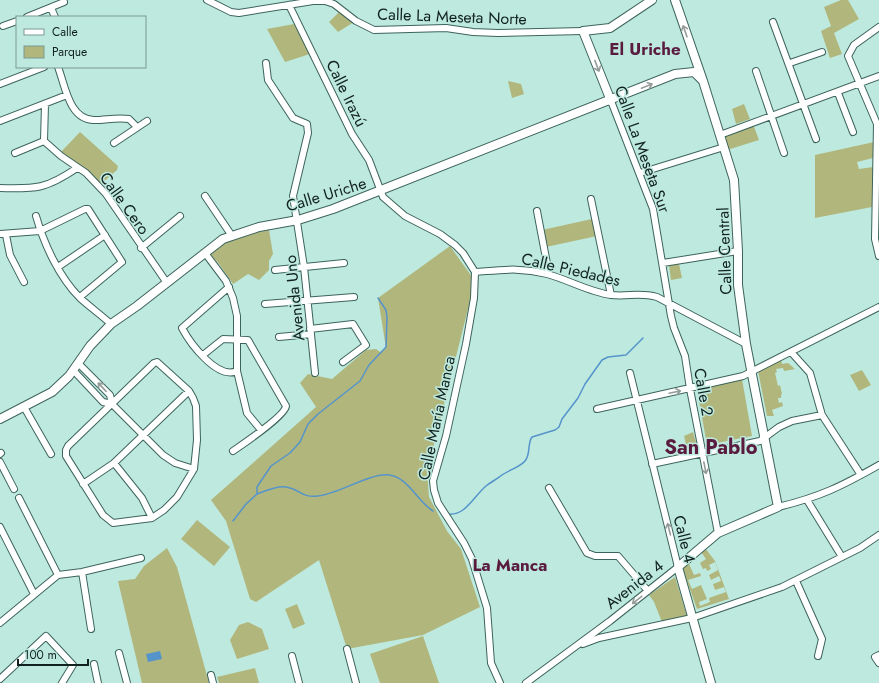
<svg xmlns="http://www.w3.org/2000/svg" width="879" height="683" font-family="Jost,sans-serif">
<rect width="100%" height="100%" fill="#bee9df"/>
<!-- green -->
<path fill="#b1b77c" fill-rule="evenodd" d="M841 0H848L859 19 834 33 842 54 830 58 821 31 831 26 824 7Z
M340 11 354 22 338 32 329 22Z
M294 24 310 54 285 62 267 29Z
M508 81 521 84 524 94 512 98Z
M744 104 750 119 736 124 732 109Z
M753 124 759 140 727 150 724 136Z
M80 132 118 166 117 170 101 184 60 153Z
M874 142 873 158 857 162 859 169 873 167 872 207 815 218V155Z
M592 219 597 236 546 247 542 230Z
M269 230 273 254 269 261V270L259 280 248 274 233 284 219 264 210 254C225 239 249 234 269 230Z
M450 246 475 281 427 472 429 497 447 531 461 549 480 607 423 635 347 649 319 560 256 602 250 599 226 521 211 500 316 407 300 383 308 374 332 379 366 350 376 349 380 352 386 348 378 298Z
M679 264 682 278 671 280 669 265Z
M781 359 782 364 788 363 795 369 784 371 783 368 776 369 777 372 775 373 778 386 780 385 782 394 781 395V398H778L779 403 782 402 783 406 772 410 774 416H767L758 371Z
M862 370 871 385 859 391 850 375Z
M742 379 752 436 707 445 697 390Z
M693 432 698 449 688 453 684 436Z
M197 520 230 547 214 566 181 539Z
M167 548 177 567 209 683H142L118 581 135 579 144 566Z
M705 548 715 561 729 599 697 609 682 567ZM701 552 706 559 700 563 703 569 706 568 707 571 711 569 709 565 715 562 718 570 709 575 711 580 719 576 721 581 713 584 715 590 724 587 726 592 709 598 710 602 700 606 699 602 707 599 701 585 692 589 688 580 701 576 700 573 694 575 689 564Z
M675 577 687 616 662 622 654 602 649 595Z
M297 604 305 624 293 629 285 609Z
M248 622 262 629 269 649 237 659 230 640 239 625Z
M423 636 439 683H380L370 654Z
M255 668 259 683H219L217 677Z"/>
<!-- water -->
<path fill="#5593cb" d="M160 651 162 659 148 662 146 654Z"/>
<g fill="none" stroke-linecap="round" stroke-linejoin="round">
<!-- stream -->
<path stroke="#5593cb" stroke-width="1.5" d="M257 494C265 491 278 485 286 487 300 489 301 498 318 496 339 494 369 473 389 475 408 477 417 501 433 511
M447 514C465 517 474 496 486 486 491 482 497 479 502 475 509 470 520 467 525 461 531 454 527 444 532 437L555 430 559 427 562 419 578 398 585 384 602 360 608 357 626 355 643 338
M233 521 246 504 257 494V487L271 466 290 453 300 442 308 424 318 414 360 381 369 365 386 347 387 317 386 310 378 298"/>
<!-- minor casing -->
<g stroke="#3d645c" stroke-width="8">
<path id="minor" d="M207 0 231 12 239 13 313 1H325L334 4 356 21 374 30 446 28 473 32 498 33 583 31
M289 5 352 134 369 160 383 197 405 216 440 234 455 245 463 253 475 272 474 298 466 344 446 436 433 481 434 490 438 503 464 543 472 559 487 608 491 663 500 683
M51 8 55 17
M27 17 64 2
M773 22 816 139
M3 26 17 21
M879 27 854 45 848 56 877 124 875 239 879 256
M266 63 268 80 293 118 307 124 308 133 293 196 304 267 315 373
M790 63 822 52
M58 67C65 85 69 120 94 120 106 120 117 117 129 119L137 127
M756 71 784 153
M0 84 44 67
M838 93 853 132
M611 101 653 209 671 316 674 328 685 356 690 389 718 533
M45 104 44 141 61 156 86 173 106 194 167 283
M0 121 67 95
M720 135 879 76
M114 143 147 121
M15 153 44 141
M640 173 724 147
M0 188C37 189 46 189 77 168
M205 196 232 236
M591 199 611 295
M537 211 549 274
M36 216C44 244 59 277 80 298 90 307 101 315 111 324
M0 234 40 231 85 209H88L122 262 80 297
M6 235 10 255 24 282
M141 248 180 216
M205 253 226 281 233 298 237 316V371L247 413 261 430
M663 263 738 251
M58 267 105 235
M275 270 344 263
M475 272C502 270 520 267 547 274 569 280 589 292 611 295 628 297 639 292 657 297L746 344
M229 287 182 328C190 343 217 380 237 371
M265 304 354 297
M310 329 353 324 366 345 343 362
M279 337 311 334
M791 352 810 373 822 415 861 475
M203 355 223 339 248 340 286 406C285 416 243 444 233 451
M157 362 189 391 193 398 196 406 197 440 194 469 177 497 164 510 152 518 113 523 103 515 66 456V450L68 446 154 363Z
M78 363 110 395 112 404 163 455 175 463 194 469
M73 370 103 402 112 404
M24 407 51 454
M597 409 743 376 879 307
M0 454 1 453
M0 462 14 489
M114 463 142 498 152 518
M652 464 760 441 779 427 792 421 822 415
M83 484 114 463 189 391
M549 488 587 553 595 556H618L648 591
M19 498 58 575
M807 500 842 557
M778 507C820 497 842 486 879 465
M0 527 34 594
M82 572 91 629
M796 581 822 639 818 656
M0 623 58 575 82 572 141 558
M583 644 599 638 692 618 782 587 860 548 879 535
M347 649 356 683
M119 653 127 683
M879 655 875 657 879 663
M292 656 299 683
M94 664 98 683
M211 675 213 683
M0 679 46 636 73 665 62 683
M526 683 610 621 678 567 630 373"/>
</g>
<!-- major casing -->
<g stroke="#3d645c" stroke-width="10">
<path id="major" d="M675 0 703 81 734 180 738 251V285L746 344 778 507 718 533 678 567 711 683
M611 101 583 31 610 28 652 0
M0 419 52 392 69 376 90 346 111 324 137 306 223 239 259 227 298 220 333 209 675 74 694 72 703 81"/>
</g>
<!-- minor -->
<use href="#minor" stroke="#fff" stroke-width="6"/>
<!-- major -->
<use href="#major" stroke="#fff" stroke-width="8"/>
</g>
<!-- one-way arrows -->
<defs><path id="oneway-shaft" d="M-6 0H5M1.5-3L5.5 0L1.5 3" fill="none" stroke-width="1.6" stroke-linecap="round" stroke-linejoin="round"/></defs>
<g stroke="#949c9a">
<use href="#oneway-shaft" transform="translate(685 31) rotate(-109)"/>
<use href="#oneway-shaft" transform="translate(597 66) rotate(69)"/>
<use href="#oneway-shaft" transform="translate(647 86) rotate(-22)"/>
<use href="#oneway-shaft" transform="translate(102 387) rotate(-133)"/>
<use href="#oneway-shaft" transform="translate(675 392) rotate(-12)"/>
<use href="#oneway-shaft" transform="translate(705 468) rotate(79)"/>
<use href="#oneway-shaft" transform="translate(669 529) rotate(-104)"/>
<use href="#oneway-shaft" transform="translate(637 600) rotate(142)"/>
</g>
<g text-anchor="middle" stroke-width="3" stroke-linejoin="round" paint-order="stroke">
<!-- street labels -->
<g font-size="16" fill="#11221e" stroke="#bee9df">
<text transform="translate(452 16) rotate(2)" y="6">Calle La Meseta Norte</text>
<text transform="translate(347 93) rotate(64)" y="6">Calle Irazú</text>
<text transform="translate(643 149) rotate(70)" y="6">Calle La Meseta Sur</text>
<text transform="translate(326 194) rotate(-17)" y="6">Calle Uriche</text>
<text transform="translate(125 203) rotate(54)" y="6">Calle Cero</text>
<text transform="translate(724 251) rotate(-92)" y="6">Calle Central</text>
<text transform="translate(571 269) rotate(13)" y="6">Calle Piedades</text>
<text transform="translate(294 298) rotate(-96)" y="6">Avenida Uno</text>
<text transform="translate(704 392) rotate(80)" y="6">Calle 2</text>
<text transform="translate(436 418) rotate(-78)" y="6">Calle María Manca</text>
<text transform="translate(685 539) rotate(76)" y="6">Calle 4</text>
<text transform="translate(634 584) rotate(-38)" y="6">Avenida 4</text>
</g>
<!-- neighbourhood labels -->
<g font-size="17" font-weight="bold" fill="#591b3e" stroke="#bee9df">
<text x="645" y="55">El Uriche</text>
<text x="510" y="571">La Manca</text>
</g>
<!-- district labels -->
<g font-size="20" font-weight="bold" fill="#591b3e" stroke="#bee9df">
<text x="711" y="454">San Pablo</text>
</g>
</g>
<!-- legend -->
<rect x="16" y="16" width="130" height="52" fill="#bee9df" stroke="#799992"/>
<rect x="24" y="29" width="20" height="6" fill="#ffffff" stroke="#799992"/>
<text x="52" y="36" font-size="12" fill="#11221e">Calle</text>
<rect x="24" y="46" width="20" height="12" fill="#b1b77c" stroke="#799992"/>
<text x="52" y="56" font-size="12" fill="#11221e">Parque</text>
<!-- scale -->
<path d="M18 659v6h70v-6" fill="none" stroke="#11221e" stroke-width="2"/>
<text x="24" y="659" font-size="12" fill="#11221e" stroke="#bee9df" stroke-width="3" paint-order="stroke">100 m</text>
</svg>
